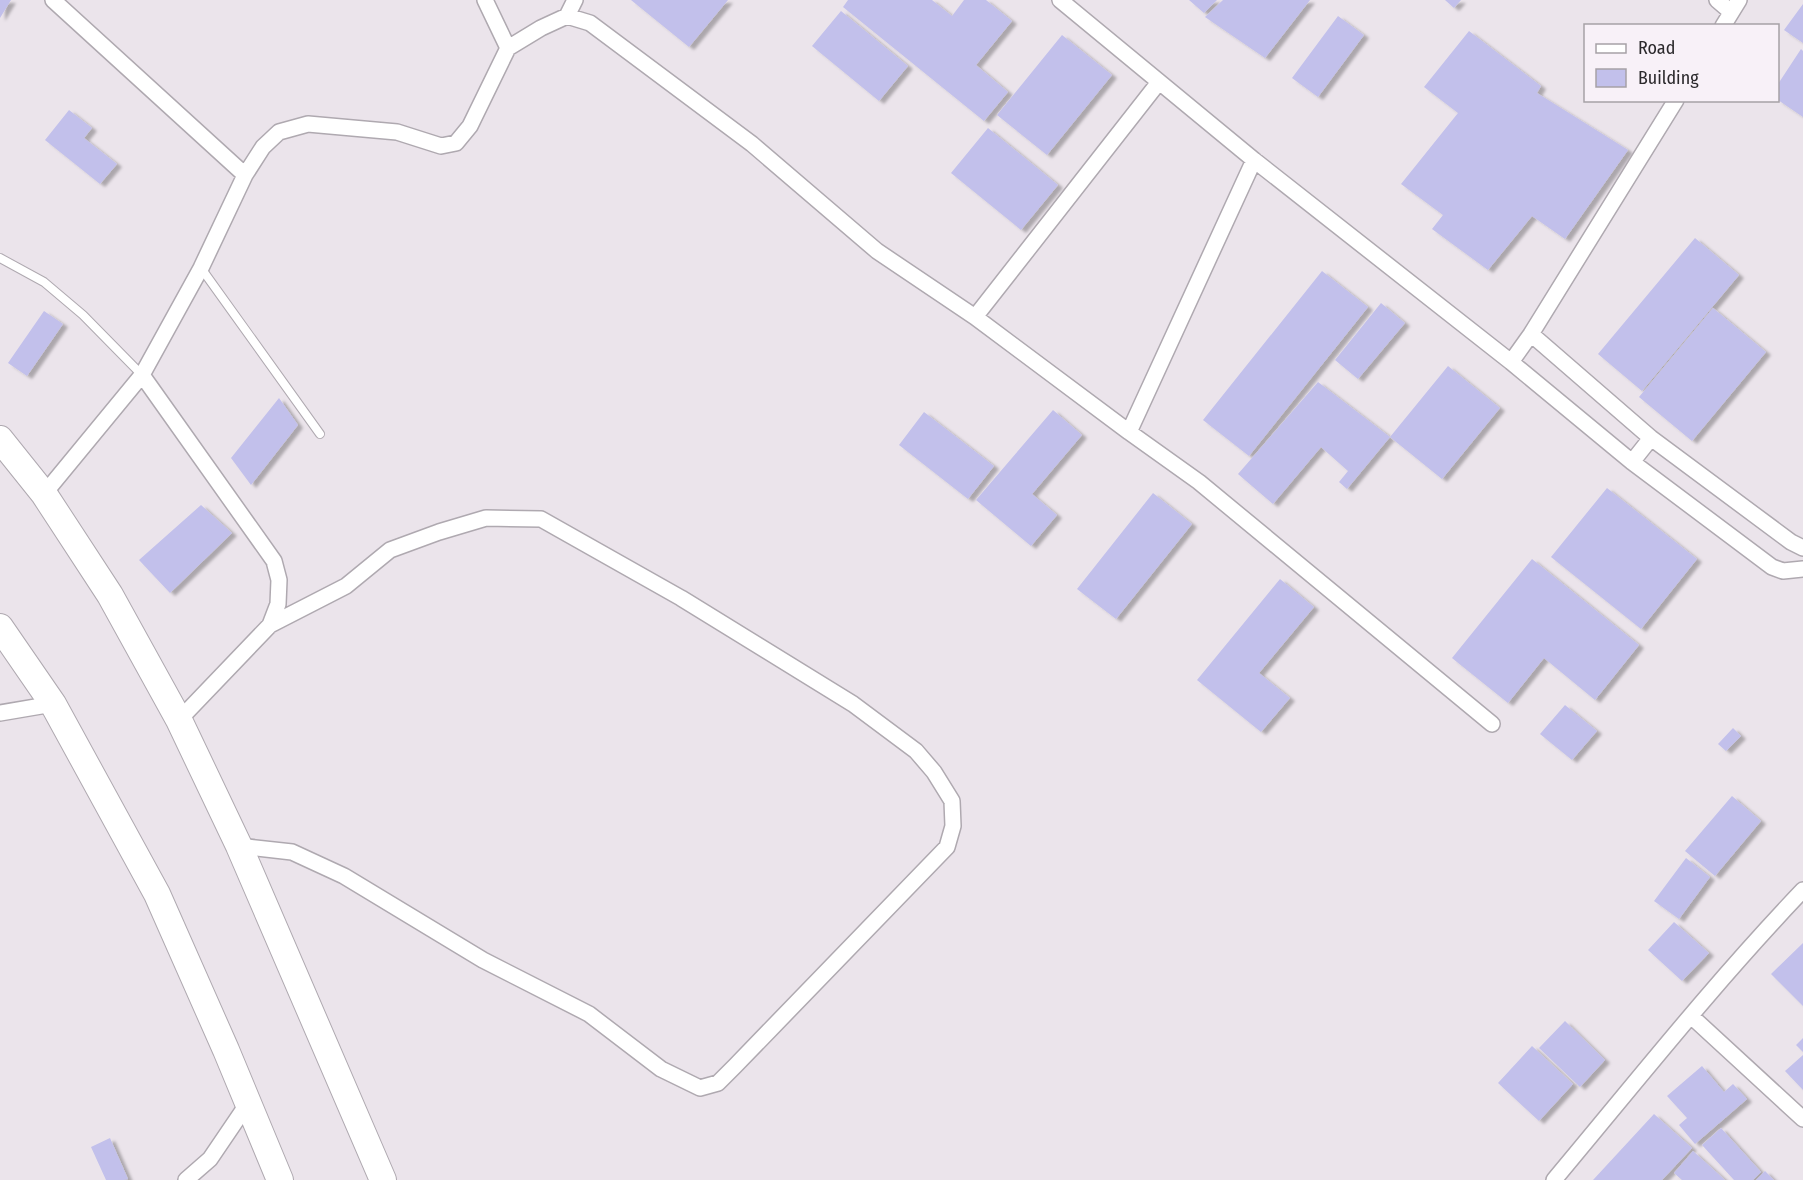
<svg xmlns="http://www.w3.org/2000/svg" width="1803" height="1180" font-family="'Fira Sans Condensed',sans-serif">
<defs>
<filter id="shadow"><feDropShadow dx="5" dy="3" stdDeviation="1.5" flood-color="#0004"/></filter>
</defs>
<rect width="100%" height="100%" fill="#ebe4eb"/>
<!-- building -->
<path fill="#c2c0eb" filter="url(#shadow)" d="M0 0H11L0 18Z
M631 0H728L689 47Z
M848 0H932L952 16 964 0H986L1012 21 976 65 1008 92 984 121 843 7Z
M1189 0H1217L1204 13Z
M1223 0H1310L1265 58 1205 17Z
M1445 0H1461L1454 8Z
M1803 4V43L1784 30Z
M841 11 908 66 879 101 812 46Z
M1338 16 1364 35 1318 97 1292 78Z
M1469 31 1541 86 1537 93 1628 150 1565 239 1532 216 1488 270 1432 229 1443 215 1401 184 1458 113 1424 87Z
M1062 35 1112 75 1047 155 997 115Z
M1801 49 1803 51V117L1778 100V84Z
M69 110 92 128 84 138 117 164 100 184 45 140Z
M988 128 1058 185 1021 230 951 173Z
M1695 238 1739 275 1642 391 1598 354Z
M1322 271 1368 307 1249 456 1203 420Z
M1381 303 1405 323 1358 379 1335 360Z
M1713 308 1766 352 1692 441 1639 397Z
M44 311 63 324 27 376 8 363Z
M1448 366 1500 408 1442 479 1390 437Z
M1318 382 1390 437 1347 489 1339 482 1348 471 1321 447 1273 504 1238 474Z
M279 398 298 425 251 485 231 458Z
M1053 410 1082 435 1032 494 1057 515 1031 546 976 500Z
M924 412 994 466 968 499 899 445Z
M1607 488 1697 559 1641 629 1551 557Z
M1153 493 1192 524 1116 619 1077 589Z
M201 505 232 533 170 593 139 560Z
M1532 559 1639 645 1595 700 1544 658 1508 703 1452 658Z
M1280 579 1314 607 1259 673 1290 698 1261 732 1197 680Z
M1565 705 1597 731 1572 760 1540 734Z
M1733 728 1741 736 1726 751 1718 744Z
M1732 796 1761 821 1715 876 1685 851Z
M1686 858 1710 877 1679 919 1654 901Z
M1674 922 1709 953 1682 981 1648 950Z
M1803 943V1006L1771 974Z
M1565 1021 1605 1060 1580 1087 1539 1048Z
M1803 1038V1052L1796 1045Z
M1532 1046 1573 1084 1539 1121 1498 1083Z
M1803 1055V1090L1785 1071Z
M1702 1066 1724 1092 1733 1084 1747 1099 1695 1144 1679 1125 1687 1118 1667 1096Z
M1654 1114 1692 1148 1662 1180H1593Z
M1721 1128 1761 1172 1753 1180H1734L1702 1145Z
M110 1138 128 1179 124 1180H106L91 1147Z
M1693 1151 1725 1180H1682L1674 1173Z
M1765 1171 1774 1180H1756Z"/>
<g fill="none" stroke-linecap="round" stroke-linejoin="round">
<!-- service casing -->
<g stroke="#afa9b0" stroke-width="10">
<path id="service" d="M0 258 44 282 83 315 142 375
M201 268 320 434"/>
</g>
<!-- minor casing -->
<g stroke="#afa9b0" stroke-width="18">
<path id="minor" d="M53 0 245 175
M485 0 508 48
M1060 0 1254 160 1511 362 1632 462 1772 567 1783 571 1803 569
M1717 0 1731 12
M567 16 575 0
M1723 26 1739 0
M1254 160 1129 432 1199 482 1492 724
M975 317 1159 82
M1531 334 1651 438 1791 542 1803 548
M1511 362 1531 334 1676 100
M142 375 274 561 279 580 278 604 270 625 179 720
M1632 462 1651 438
M44 494 142 375 201 268 245 175 263 147 279 132 308 124 397 132 441 146 456 143 470 126 508 48 541 28 567 16 590 23 752 144 877 251 975 317 1129 432
M0 713 53 704
M239 846 292 852 344 876 483 960 589 1014 661 1069 700 1088 718 1083 735 1066 947 847 953 826 952 801 934 772 916 751 853 704 681 598 541 519 486 518 439 532 390 550 346 586 270 625
M1691 1016 1803 1119
M186 1180 210 1159 248 1103
M1554 1180C1636 1082 1715 982 1803 890"/>
</g>
<!-- trunk casing -->
<g stroke="#afa9b0" stroke-width="28">
<path id="trunk" d="M0 439 44 494 110 595 179 720 239 846 383 1180
M0 627 53 704 157 894 226 1050 280 1180"/>
</g>
<!-- service -->
<use href="#service" stroke="#fff" stroke-width="8"/>
<!-- minor -->
<use href="#minor" stroke="#fff" stroke-width="15"/>
<!-- trunk -->
<use href="#trunk" stroke="#fff" stroke-width="26"/>
</g>
<!-- legend -->
<rect x="1584" y="24" width="195" height="78" fill="#f8f1f8" stroke="#a6a1a6" stroke-width="1.5"/>
<rect x="1596" y="44" width="30" height="9" fill="#ffffff" stroke="#a6a1a6" stroke-width="1.5"/>
<text x="1638" y="54" font-size="18" fill="#2b292c">Road</text>
<rect x="1596" y="69" width="30" height="18" fill="#c2c0eb" stroke="#a6a1a6" stroke-width="1.5"/>
<text x="1638" y="84" font-size="18" fill="#2b292c">Building</text>
</svg>
